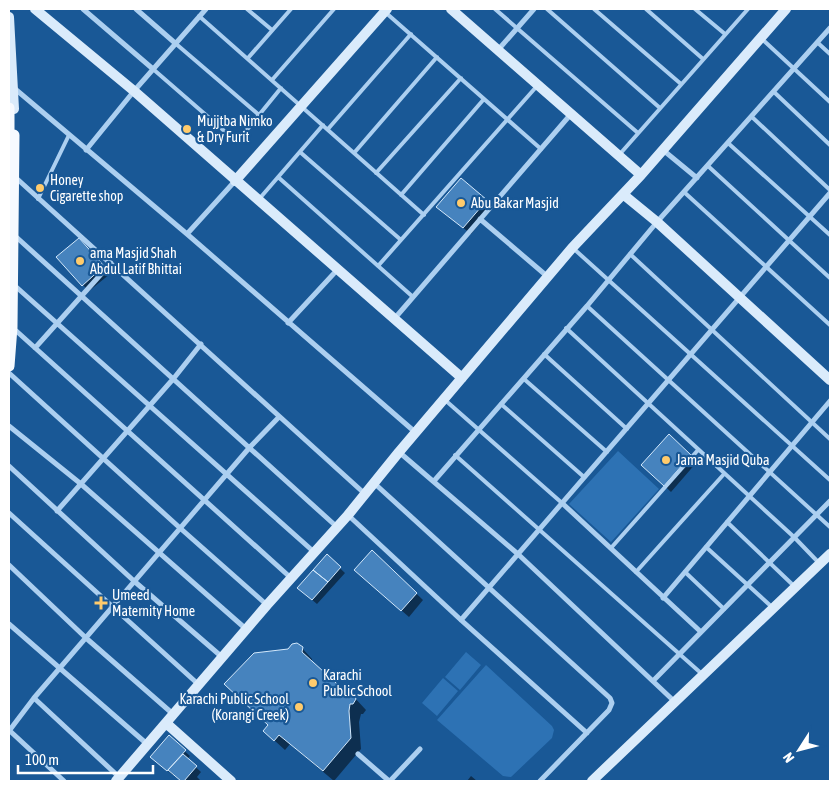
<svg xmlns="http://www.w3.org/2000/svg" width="839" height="790" font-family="'Asap Condensed',sans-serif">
<rect width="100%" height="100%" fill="#195896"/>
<!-- green -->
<path fill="#2d72b4" d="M618 451 659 489 611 542 569 504Z
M466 652 481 665 460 690 445 677Z
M486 665 552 726 554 730 552 738 511 777 503 776 437 720Z
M443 678 458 691 437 716 422 703Z"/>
<!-- shadow -->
<path fill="#0007" d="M486 201 493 208 471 234 437 207Z
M85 246 110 274 89 291 83 285Z
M690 456 697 462 671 492 643 465Z
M372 551 423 600 409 617 362 576Z
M327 556 345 573 317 604 304 593Z
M302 648 312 659V662L345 693 353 696 366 710 363 714H361L359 722 361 749 334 781 290 744 285 750 264 731 269 725Z
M169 737 190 756 187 759 201 772 197 777 201 781H183L174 774 173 775 156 761Z
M471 776 477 781H467Z"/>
<!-- building -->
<path fill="#4683be" stroke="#d3e8fb" d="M461 178 487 200 463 228 436 207Z
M79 238 104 266 82 286 56 257Z
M669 434 691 455 664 486 641 465Z
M372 550 417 593 401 611 354 570Z
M327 554 341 567 328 582 313 570Z
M313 570 328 582 312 600 297 588Z
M297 643 303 647 302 652 346 692 354 695 356 699 353 704H350L349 711 351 738 323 771 279 735 274 741 263 731 268 725 224 684 254 653 288 649 292 644Z
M169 735 186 750 167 771 150 757Z
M183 754 197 766 184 781H181L168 770Z"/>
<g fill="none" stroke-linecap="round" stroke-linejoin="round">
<!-- lane -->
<path stroke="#accff0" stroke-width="4" d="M247 9 272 30
M495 9 638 133
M547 9 660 108
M594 9 681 84
M646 9 703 59
M695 9 725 34
M385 12 541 149
M199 16 424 215
M762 39 830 102
M175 43 259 115
M818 43 830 54
M248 58 291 9
M153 69 237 142 281 88
M272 80 334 9
M774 92 830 145
M752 117 830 190
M328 129 411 34
M728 143 830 235
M300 152 401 240
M354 153 437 57
M619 155 748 9
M708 166 830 278
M376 173 461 78
M278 177 413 297
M684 192 830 325
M401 195 484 99
M260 198 323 125
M38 199 69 135
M574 249 830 480
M630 254 830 439
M378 266 537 86
M587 306 830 527
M566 328 794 537 819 563
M544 354 627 429
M524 379 607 452
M445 400 562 503
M501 404 584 477
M455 455 702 674
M727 522 794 586
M706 547 773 608
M611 548 698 450
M636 572 724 474
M685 572 724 609"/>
<!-- street -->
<path stroke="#accff0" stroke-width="5" d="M83 9 153 69
M136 9 175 43
M498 50 534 9
M14 88 187 234 415 432
M86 150 134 91 206 9
M663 150 697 178
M15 177 365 494
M480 219 548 277
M187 234 235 181
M14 235 337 527
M14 285 314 552
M395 318 571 114
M288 323 338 269
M13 328 291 578
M35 348 111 263
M9 373 180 528 267 605
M9 426 81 484 246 629
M399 452 519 555 675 702
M9 466 134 581 222 657
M434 481 587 306 657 222 830 28
M374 483 610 698 612 703 609 710 540 781
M562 503 701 632
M57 511 174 378 201 344
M9 513 198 684
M348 515 461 620 587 733
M9 565 86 638 173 714
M663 598 830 401
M461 620 830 193
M9 624 147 744
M653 681 830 501
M9 731 34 698
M10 731 64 781
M358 754 389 781
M119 777 34 698 250 447 279 417
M390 781 420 749"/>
<!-- secondary -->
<path stroke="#daebfb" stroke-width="10" d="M35 9 134 91 462 378
M451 9 641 175
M9 17 14 109
M235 181 387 9
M624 195 657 222 830 380
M166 723 231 781
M116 781 267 605 348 515 399 452 572 248 641 175 786 9
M592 781 830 554"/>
<!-- primary -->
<path stroke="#f6faff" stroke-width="11" d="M9 366 12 327 14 135"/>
<!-- primary-bridge -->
<path stroke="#f6faff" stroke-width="11" d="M9 108V148"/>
</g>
<!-- markers -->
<g fill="#ffcb6c" stroke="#195896" stroke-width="2">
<circle cx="187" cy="129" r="5"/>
<circle cx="40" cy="188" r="5"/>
<circle cx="461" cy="203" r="5"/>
<circle cx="80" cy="261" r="5"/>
<circle cx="666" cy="460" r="5"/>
<path d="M98.5 595.5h5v5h5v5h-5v5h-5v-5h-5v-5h5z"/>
<circle cx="313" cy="683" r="5"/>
<circle cx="299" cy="707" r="5"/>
</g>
<g text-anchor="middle" stroke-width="4.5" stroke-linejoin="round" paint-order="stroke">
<!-- poi labels -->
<g font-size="14" fill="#fff" stroke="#195896" text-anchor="start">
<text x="197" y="126">Mujjtba Nimko<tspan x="197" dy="16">&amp; Dry Furit</tspan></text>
<text x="50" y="185">Honey<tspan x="50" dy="16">Cigarette shop</tspan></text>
<text x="471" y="208">Abu Bakar Masjid</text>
<text x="90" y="258">ama Masjid Shah<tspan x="90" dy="16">Abdul Latif Bhittai</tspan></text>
<text x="676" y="465">Jama Masjid Quba</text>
<text x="112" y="600">Umeed<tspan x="112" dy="16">Maternity Home</tspan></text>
<text x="323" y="680">Karachi<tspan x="323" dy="16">Public School</tspan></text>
<text x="289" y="704" text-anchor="end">Karachi Public School<tspan x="289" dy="16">(Korangi Creek)</tspan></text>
</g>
</g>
<!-- border -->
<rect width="839" height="790" fill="none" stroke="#ffffff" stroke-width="20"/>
<!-- north arrow -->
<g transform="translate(799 750) rotate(234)" stroke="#195896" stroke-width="4" paint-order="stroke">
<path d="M0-4L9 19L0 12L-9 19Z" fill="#ffffff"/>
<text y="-8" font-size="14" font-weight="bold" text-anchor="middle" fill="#ffffff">N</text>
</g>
<!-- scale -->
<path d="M18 765v8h135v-8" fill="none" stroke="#ffffff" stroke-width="2.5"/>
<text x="25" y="765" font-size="15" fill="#ffffff" stroke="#195896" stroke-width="4" paint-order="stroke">100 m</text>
</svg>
